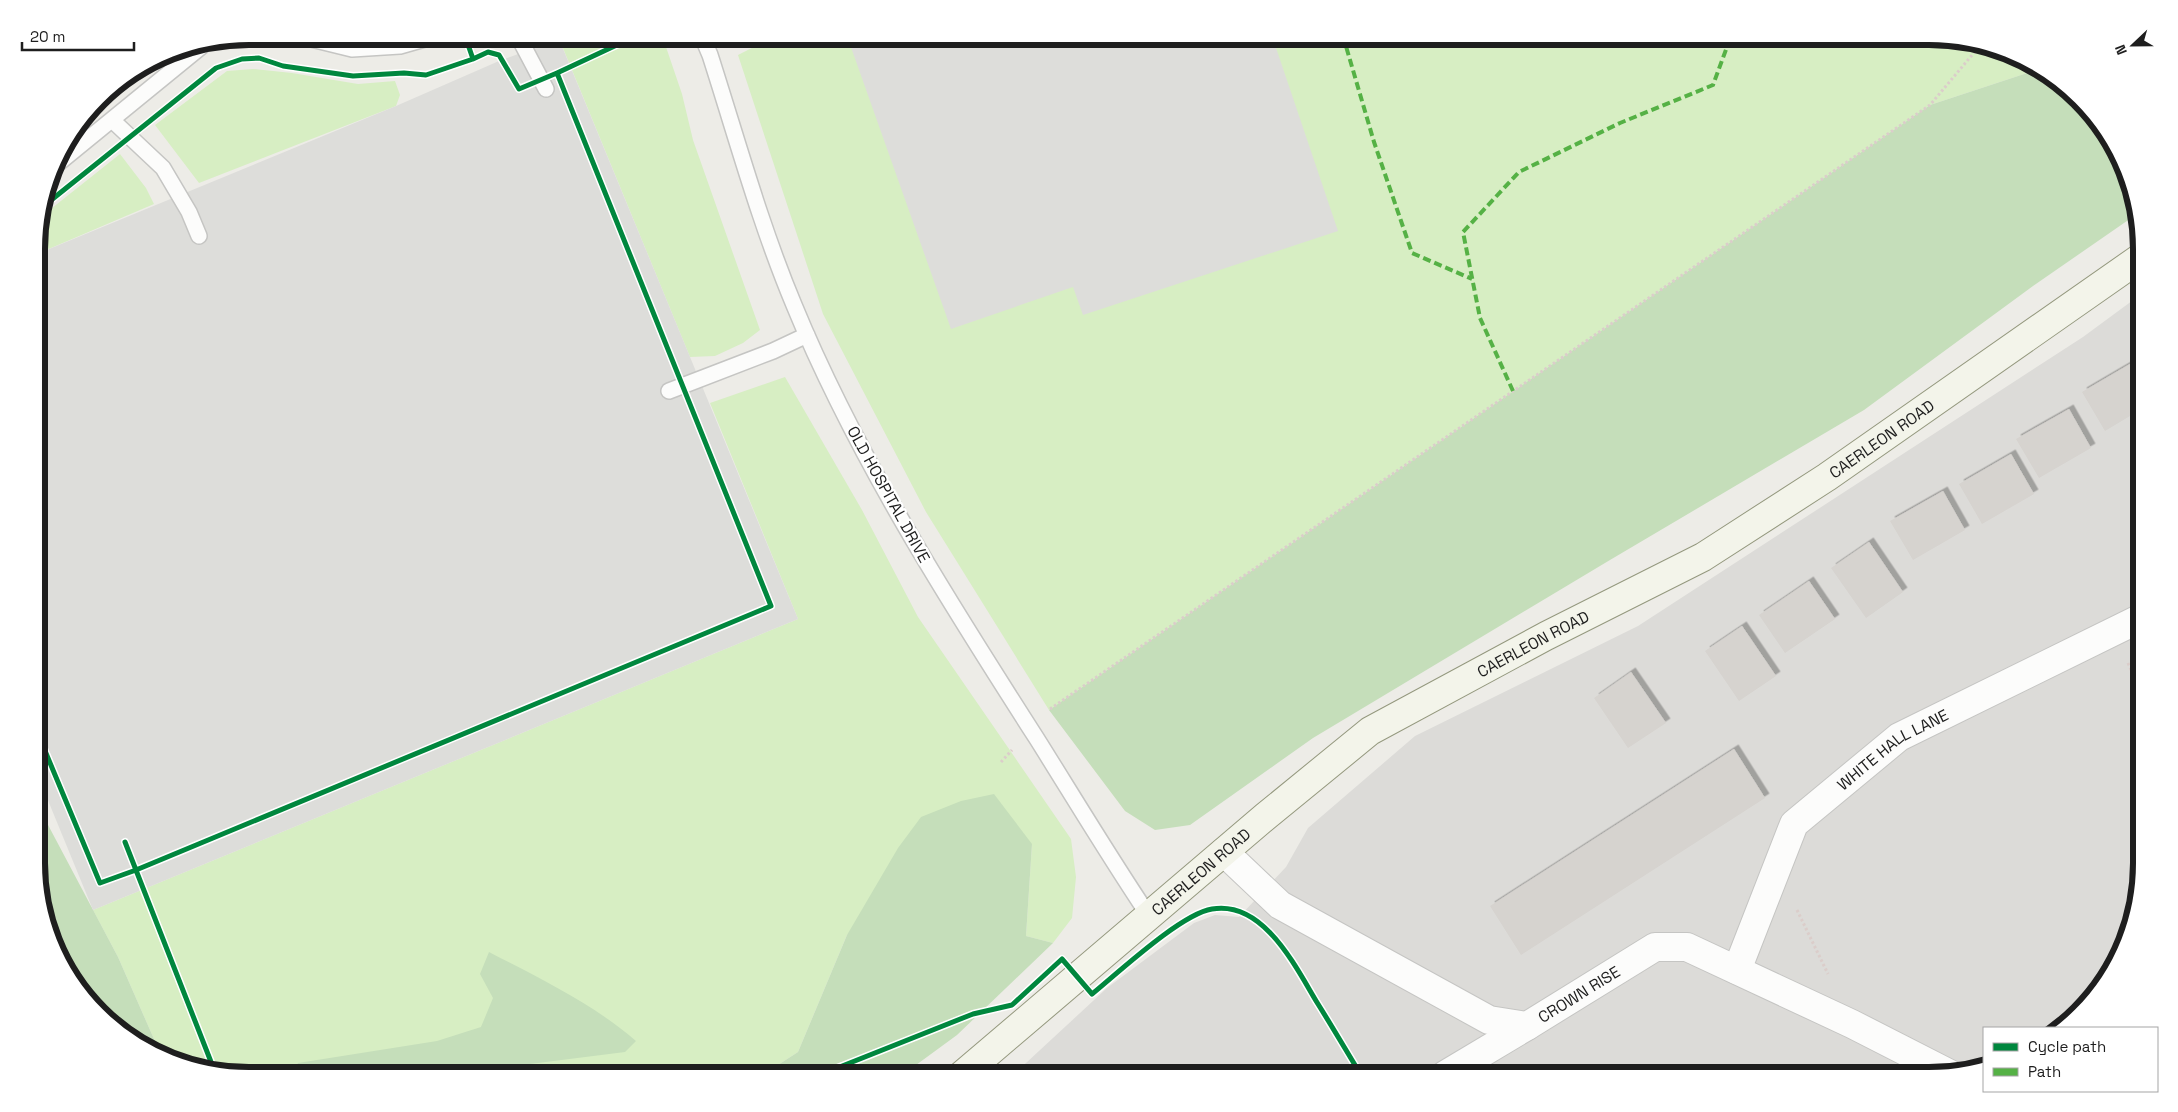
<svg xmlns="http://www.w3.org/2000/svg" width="2178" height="1112" font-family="'Space Grotesk',sans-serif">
<defs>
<filter id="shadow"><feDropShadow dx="4.5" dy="-4.5" stdDeviation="0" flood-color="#0004"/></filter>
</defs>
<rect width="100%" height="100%" fill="#edece7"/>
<!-- residential -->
<path fill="#dcdbd8" d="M2140 295 2142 863 2120 957 2089 1003 2060 1028H1984V1067L1942 1075 1012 1076 1107 988 1194 923 1215 915 1239 917 1286 867 1308 828 1415 736 1638 626 2083 337Z"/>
<!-- grass -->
<path fill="#d7eec3" d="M558 36H658L665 44 682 94 693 140 760 330 743 343 715 356 690 357Z
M775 36H1929L2023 58 2039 69 1930 105 1049 710 926 512 823 314 738 55Z
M253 69 292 73 358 84 395 81 400 95 396 106 199 183 155 125 227 71Z
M120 154 146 188 154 204 37 254V235L42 216Z
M785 377 862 510 918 617 1071 839 1076 877 1072 918 1053 943 1026 936 1032 844 847 935 798 1052 761 1076H249L161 1055 118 957 93 910 798 619 710 403Z
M38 891 61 939 68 971 53 944Z"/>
<!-- forest -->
<path fill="#c5deba" d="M2039 69 2069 89 2106 131 2137 214 2033 286 1864 410 1610 560 1313 738 1190 825 1155 830 1125 811 1049 710 1930 105Z
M994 794 1032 844 1026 936 1053 943 957 1035 901 1076H761L798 1052 847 935 898 848 921 817 961 801Z
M38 806 118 957 161 1055 155 1054 80 992 68 971 61 939 38 891Z
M489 952C537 977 595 1005 636 1041L625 1052 465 1072 405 1076H291L298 1063 437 1041 481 1027 493 998 480 974Z"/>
<!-- parking -->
<path fill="#ddddda" d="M847 36H1272L1338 231 1083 315 1073 287 951 329Z
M559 39 798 619 93 910 38 776 37 254 396 106 499 61Z"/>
<!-- building -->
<path fill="#d6d3cf" filter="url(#shadow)" d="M2135 361 2140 370V410L2105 431 2082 392Z
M2069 409 2091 448 2039 478 2016 439Z
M2011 454 2034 494 1982 524 1959 484Z
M1943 491 1965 530 1913 560 1890 521Z
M1869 542 1903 592 1866 618 1831 568Z
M1809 581 1835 619 1785 653 1759 615Z
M1742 626 1776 676 1739 701 1705 651Z
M1631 672 1666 723 1628 748 1594 698Z
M1734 749 1765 798 1521 955 1490 906Z"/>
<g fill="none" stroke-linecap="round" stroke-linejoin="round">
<!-- lane casing -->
<g stroke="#c5c5c3" stroke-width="18">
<path id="lane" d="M299 36 352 49 400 46 435 36
M518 36 546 89
M702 36 710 55C737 139 760 224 794 305 856 456 949 602 1037 739 1074 798 1110 858 1149 916
M112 120 163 168 189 212 199 236
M55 166 202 46
M669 391 773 351 807 335"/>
</g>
<!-- street casing -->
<g stroke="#c5c5c3" stroke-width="30">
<g id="street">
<path id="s1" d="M1224 852 1280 905 1489 1020 1527 1026 1655 947H1687L1852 1024 1950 1074"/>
<path id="s2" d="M1737 970 1794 824 1899 737 2141 618"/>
<path d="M1445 1075 1527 1026"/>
</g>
</g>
<!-- secondary casing -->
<g stroke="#94987e" stroke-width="30">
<g id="secondary">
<path id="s3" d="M961 1076 1266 816 1370 731 1546 636 1703 557 1827 477 2140 258"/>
</g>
</g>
<!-- path -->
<path stroke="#dbcdca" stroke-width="3" stroke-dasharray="2.5 2.5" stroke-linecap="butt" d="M2128 663 2141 692
M1050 709 1930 105 1978 48
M1001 762 1012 750
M1797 910 1828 974"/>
<!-- lane -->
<use href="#lane" stroke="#fcfcfb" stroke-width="15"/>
<!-- street -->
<use href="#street" stroke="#fcfcfb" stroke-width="28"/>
<!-- secondary -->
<use href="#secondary" stroke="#f3f4ea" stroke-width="28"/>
<!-- quiet -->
<path stroke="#55b145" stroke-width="4" stroke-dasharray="8 4" stroke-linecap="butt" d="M1343 36 1374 142 1412 253 1472 279
M1513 391 1480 318 1463 232 1519 172 1620 123 1713 85 1731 36"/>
<!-- cycleway casing -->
<g stroke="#fff" stroke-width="8">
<path id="cycleway" d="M557 73 636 36
M45 205 216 68 242 59 259 58 283 66 353 76 404 73 426 75 473 59
M38 734 100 883 136 870 771 606 557 73 519 89 499 55 488 52 473 59 465 36
M125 842 213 1067
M817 1076 973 1014 1012 1005 1062 959 1092 994C1119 972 1181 914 1212 909 1264 900 1296 968 1318 1004 1333 1028 1347 1052 1361 1075"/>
</g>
<!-- cycleway -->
<use href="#cycleway" stroke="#00873e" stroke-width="5"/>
</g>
<g text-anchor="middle" stroke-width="4.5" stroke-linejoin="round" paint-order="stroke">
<!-- street labels -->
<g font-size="16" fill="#1e1e1e" stroke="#fff">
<text dy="6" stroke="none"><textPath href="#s3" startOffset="1125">CAERLEON ROAD</textPath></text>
<text transform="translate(889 494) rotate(61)" y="6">OLD HOSPITAL DRIVE</text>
<text dy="6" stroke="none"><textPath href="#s3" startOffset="720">CAERLEON ROAD</textPath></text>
<text dy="6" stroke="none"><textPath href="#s2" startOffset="281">WHITE HALL LANE</textPath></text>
<text dy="6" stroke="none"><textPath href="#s3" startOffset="315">CAERLEON ROAD</textPath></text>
<text dy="6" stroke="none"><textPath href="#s1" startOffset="415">CROWN RISE</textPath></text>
</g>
</g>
<!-- crop -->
<path d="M0 0H2178V1112H0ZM249 45H1929A204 204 0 0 1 2133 249V863A204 204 0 0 1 1929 1067H249A204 204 0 0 1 45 863V249A204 204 0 0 1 249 45Z" fill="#fff" fill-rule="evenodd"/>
<path fill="none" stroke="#1e1e1e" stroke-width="6" d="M249 45H1929A204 204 0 0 1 2133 249V863A204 204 0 0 1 1929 1067H249A204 204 0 0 1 45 863V249A204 204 0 0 1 249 45Z"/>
<!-- legend -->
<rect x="1983" y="1027" width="175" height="65" fill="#ffffff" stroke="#a5a5a5"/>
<rect x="1993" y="1043" width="25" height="8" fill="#00873e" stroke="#a5a5a5"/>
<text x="2028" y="1052" font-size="15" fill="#1e1e1e">Cycle path</text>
<rect x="1993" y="1068" width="25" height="8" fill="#55b145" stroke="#a5a5a5"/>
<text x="2028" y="1077" font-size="15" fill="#1e1e1e">Path</text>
<!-- north arrow -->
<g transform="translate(2133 45) rotate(248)" stroke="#ffffff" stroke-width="4" paint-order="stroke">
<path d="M0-4L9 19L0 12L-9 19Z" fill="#1e1e1e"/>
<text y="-8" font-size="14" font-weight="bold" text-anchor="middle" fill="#1e1e1e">N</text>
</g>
<!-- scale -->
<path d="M22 42v8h112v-8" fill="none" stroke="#1e1e1e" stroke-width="2.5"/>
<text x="30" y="42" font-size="15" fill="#1e1e1e" stroke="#ffffff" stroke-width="4" paint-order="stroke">20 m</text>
</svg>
